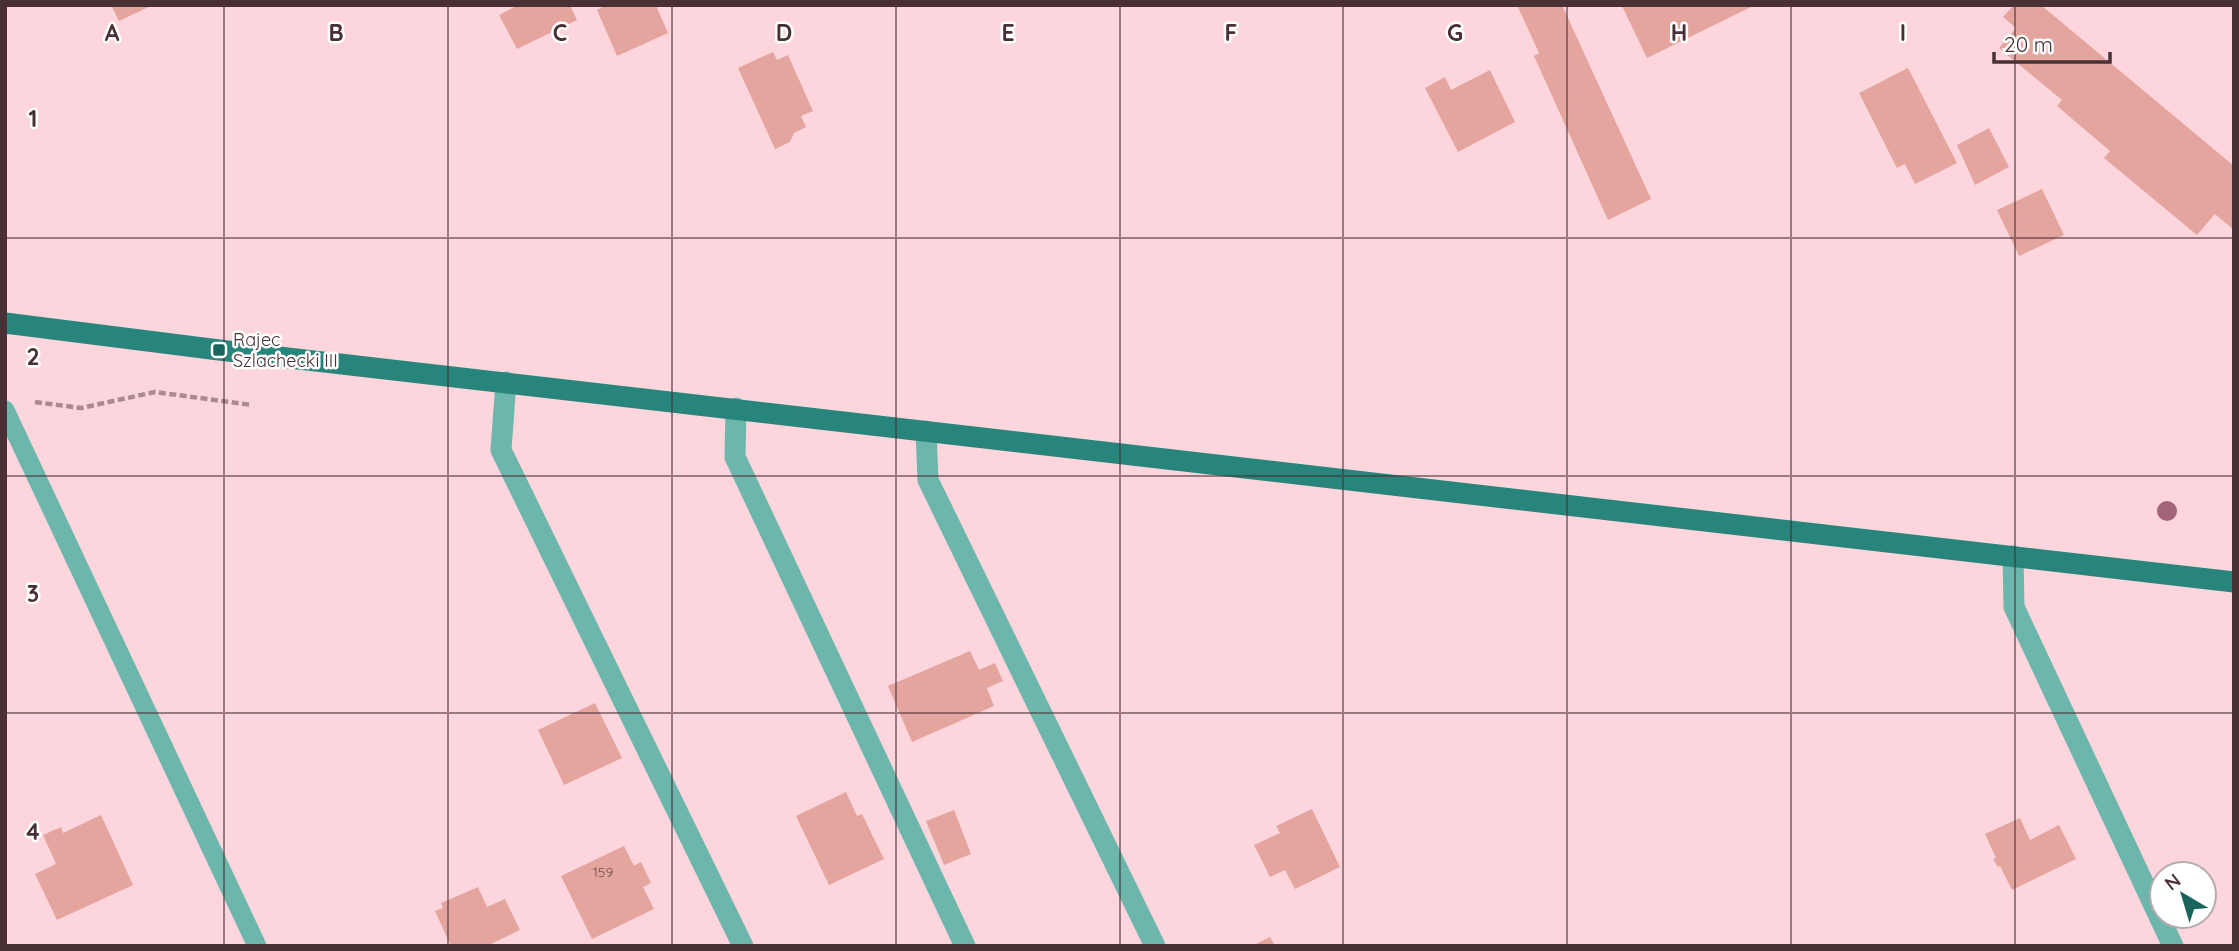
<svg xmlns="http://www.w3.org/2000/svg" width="2239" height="951" font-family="Quicksand,sans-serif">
<rect width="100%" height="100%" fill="#fdd5dd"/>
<!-- building -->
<path fill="#e4a59f" d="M111 5H153L119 21Z
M518 5H570L577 20 517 49 499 15Z
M606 5H656L668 33 617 56 597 10Z
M1517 5H1562L1651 199 1608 220 1534 56 1539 53Z
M1623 5H1755L1647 58 1622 6Z
M2014 5H2041L2234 166V230L2215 214 2197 235 2104 158 2110 151 2057 106 2062 100 1999 48 2016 28 2003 17Z
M773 52 777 60 788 55 813 111 801 116 806 127 794 133 790 142 775 149 738 68Z
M1908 68 1957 163 1915 184 1905 164 1897 168 1859 93Z
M1490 70 1515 122 1458 152 1425 88 1445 77 1451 90Z
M1989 128 2009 167 1975 185 1957 145Z
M2042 189 2064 235 2019 256 1997 210Z
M970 651 979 670 995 663 1003 681 987 688 994 706 912 742 888 686Z
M595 703 622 758 564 785 538 730Z
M846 792 857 816 862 814 884 859 829 885 796 816Z
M1312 809 1340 867 1295 889 1285 870 1270 877 1254 845 1280 833 1276 826Z
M954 810 971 854 944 865 926 821Z
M101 815 133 885 57 920 35 874 56 864 43 835 61 827 63 833Z
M2020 818 2030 840 2059 825 2076 859 2012 890 2000 866 1998 867 1993 859 1996 858 1985 834Z
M624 846 634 866 641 862 651 883 643 887 654 909 592 939 561 876Z
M478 887 487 907 505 899 520 930 487 946H451L435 911 443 908 441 903Z
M1270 937 1275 946H1252Z"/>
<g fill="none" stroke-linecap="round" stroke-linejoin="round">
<!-- path -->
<path stroke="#aa8990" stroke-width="4.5" stroke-dasharray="7 3.5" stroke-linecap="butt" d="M35 402 81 408 155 392 252 405"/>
<!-- lane -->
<path stroke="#6cb6ac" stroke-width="19" d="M5 410 257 946"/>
<!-- street -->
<path stroke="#6cb6ac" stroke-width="21" d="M506 382 501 450 743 946
M736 408 735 457 965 946
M926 431 928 480 1155 946
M2013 556 2014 607 2173 946"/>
<!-- primary -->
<path stroke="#28857b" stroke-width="21" d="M5 323 219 350 2234 582"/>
</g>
<!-- trees -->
<circle fill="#a26579" cx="2167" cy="511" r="10"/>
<!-- grid -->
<path fill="none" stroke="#493035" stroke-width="2" stroke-opacity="0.55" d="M224 5V946M448 5V946M672 5V946M896 5V946M1120 5V946M1343 5V946M1567 5V946M1791 5V946M2015 5V946M5 238H2234M5 476H2234M5 713H2234"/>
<!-- markers -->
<rect fill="#19645c" stroke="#fff" stroke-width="2.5" x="212" y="343" width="14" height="14" rx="3.5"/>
<g text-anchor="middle" stroke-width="5" stroke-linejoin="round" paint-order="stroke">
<!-- number labels -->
<g font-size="14" fill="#704d50">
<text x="603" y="877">159</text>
</g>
<!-- poi labels -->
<g font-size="18" fill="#493035" stroke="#fff" text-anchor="start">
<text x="233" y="346">Rajec<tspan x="233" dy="21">Szlachecki III</tspan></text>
</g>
</g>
<g font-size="23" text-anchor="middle" font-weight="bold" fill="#493035" stroke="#fff" stroke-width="5" stroke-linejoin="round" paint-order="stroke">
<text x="112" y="41">A</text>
<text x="336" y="41">B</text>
<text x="560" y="41">C</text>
<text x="784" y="41">D</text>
<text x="1008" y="41">E</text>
<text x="1231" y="41">F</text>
<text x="1455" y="41">G</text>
<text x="1679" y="41">H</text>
<text x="1903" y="41">I</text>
<text x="33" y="127">1</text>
<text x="33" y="365">2</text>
<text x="33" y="602">3</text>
<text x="33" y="840">4</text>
</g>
<!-- border -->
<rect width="2239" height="951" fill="none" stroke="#493035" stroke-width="14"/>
<!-- north arrow -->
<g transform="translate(2183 895) rotate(322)"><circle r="33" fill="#ffffff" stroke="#b6acae" stroke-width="2"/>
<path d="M0-5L12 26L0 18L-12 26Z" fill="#19645c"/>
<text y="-10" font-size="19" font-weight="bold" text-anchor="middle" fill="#493035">N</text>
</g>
<!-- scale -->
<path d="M1994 52v10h116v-10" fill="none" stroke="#493035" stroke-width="3.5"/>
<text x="2004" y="52" font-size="21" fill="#493035" stroke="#ffffff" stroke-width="5" paint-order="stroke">20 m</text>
</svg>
